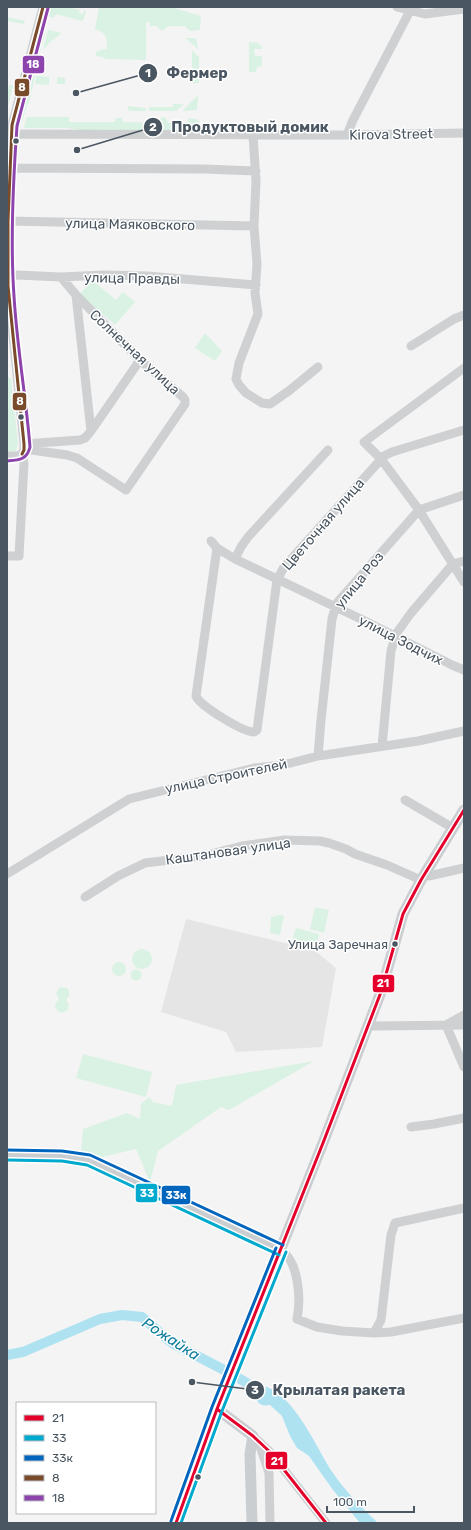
<svg xmlns="http://www.w3.org/2000/svg" width="471" height="1530" font-family="Rubik,sans-serif">
<rect width="100%" height="100%" fill="#f4f4f4"/>
<!-- education -->
<path fill="#e6e5e6" d="M186 919 314 950 336 968 322 1047 236 1052 226 1032 161 1012Z"/>
<!-- green -->
<path fill="#d9f2e3" d="M43 7H69L80 10 79 13 83 14 84 10 86 11 84 19 82 21 56 14 54 17 52 18 46 15 41 16Z
M99 7H171L201 16 200 30 190 31 185 26H168L164 30H160L157 26H150L149 22H146V60L106 59 102 57 96 56V51L99 52V50L107 49C107 38 107 33 95 29Z
M7 17 25 21 24 24 7 21Z
M43 30 46 31 35 70 34 66Z
M48 30 62 33 50 42 43 50Z
M185 38H196L198 49Z
M249 42 258 43 262 47V49H254L255 56H262V66L257 67 256 72H249Z
M192 50 199 57V83H192Z
M33 76H35L29 103 27 105 22 122 21 123C20 114 27 81 33 76Z
M36 76 49 77V85L35 84Z
M57 77 65 78V84H57Z
M12 85 13 86 7 110V94L9 86Z
M198 95 197 110 182 111Z
M173 104H184L176 111H149V107H173Z
M127 106 146 108V111H129Z
M27 117H69V122H114L116 118H122L123 122 159 123 160 119 162 117 166 118 168 123 188 122V118L197 119 199 121 198 129 196 131 80 130 67 128H25L24 127Z
M92 280 116 300 123 292 135 302 115 325 80 294Z
M205 333 222 351 215 361 195 348Z
M7 377 11 378 18 443 16 451 7 452Z
M315 907 329 910 324 933 310 929Z
M280 915 284 916 280 935 270 933 271 917Z
M296 928 319 934 316 947 292 941Z
M132 959a10 10 0 1 1 20 0a10 10 0 1 1-20 0Z
M112 969a7 7 0 1 1 14 0a7 7 0 1 1-14 0Z
M130.5 975a5.5 5.5 0 1 1 11 0a5.5 5.5 0 1 1-11 0Z
M60 987 67 988 69 991V996L66 1000C72 1006 67 1014 59 1012L55 1007 56 1002 59 1000 56 993Z
M83 1054 152 1072 146 1097 76 1078Z
M314 1061 229 1110 221 1107 158 1151 150 1182 136 1149 102 1157 81 1151 83 1129 127 1113 140 1119 141 1104 149 1097 153 1102 172 1106 176 1085Z"/>
<!-- water -->
<path fill="#aee2f0" d="M256 1385C291 1385 316 1448 333 1473 346 1492 362 1508 378 1523H360L333 1490 309 1456 297 1448 290 1436 282 1416 270 1405C258 1407 258 1402 253 1393Z"/>
<g fill="none" stroke-linecap="round" stroke-linejoin="round">
<!-- river -->
<path stroke="#aee2f0" stroke-width="10" d="M7 1355 23 1352 100 1319 122 1315 142 1317 172 1343 228 1372 259 1390 265 1396"/>
<!-- minor -->
<path stroke="#ced0d2" stroke-width="9" d="M397 7 425 14 464 9
M7 134 347 135 464 133
M253 135 256 181 254 226 257 264 255 293 258 314 239 363 236 379 239 385 246 393 262 403 270 404 290 390 318 367
M347 135 353 120 412 7
M10 168 204 169 256 171
M7 221 254 226
M7 276 17 275 61 277 104 275 147 276 256 285
M411 346 454 319 464 315
M464 368 364 442 381 459 419 510 464 582
M91 431 140 360
M24 444 80 440 85 438 91 431 76 295
M24 449 67 455 77 458 126 490 185 404V400L183 397 140 360 76 295 61 277
M22 454 24 450V444L8 286V221L11 140 12 125 43 7
M7 456H17L22 454
M211 541 217 548 235 559 365 621 452 665 464 670
M217 548 196 696C200 706 243 732 254 732L257 730 277 580 284 567 384 456 392 452 464 430
M7 556H19L24 463 22 454
M235 559 241 547 248 537 328 450
M382 746 391 651 396 634 411 613 453 564 464 561
M318 756 321 720 332 619 336 604 419 510 464 495
M405 800 453 828
M7 874 129 799 254 768 283 765 318 756 418 741 464 731
M424 874 429 876 464 868
M85 897 118 876 145 863 203 856 242 846 285 840 320 841 329 843 346 849 355 854 387 865 421 880
M464 1015 446 1025 464 1067
M368 1025 374 1026 464 1025
M411 1127 434 1124 464 1118
M281 1250C299 1262 301 1299 297 1319L317 1327 342 1331 374 1333 391 1332 464 1318
M374 1333 381 1320 391 1235 395 1223 464 1208
M253 1436 270 1452 326 1523
M259 1443 269 1473 270 1523
M176 1523 217 1409"/>
<!-- major -->
<path stroke="#caced1" stroke-width="11" d="M7 1155 62 1156 88 1160 281 1250
M252 1523 250 1454 253 1436 217 1409 323 1143 381 992 403 914 421 880 464 810"/>
<!-- bus-1 casing -->
<g stroke="#fff" stroke-width="6">
<path id="bus-1" d="M217 1409 253 1436 270 1452 326 1523
M176 1523 217 1409 323 1143 381 992 403 914 421 880 464 810"/>
</g>
<!-- bus-2 casing -->
<g stroke="#fff" stroke-width="6">
<path id="bus-2" d="M7 1160 62 1161 87 1165 279 1255
M181 1523 222 1411 286 1252"/>
</g>
<!-- bus-3 casing -->
<g stroke="#fff" stroke-width="6">
<path id="bus-3" d="M7 1150 62 1151 90 1155 283 1245
M171 1521 212 1407 276 1248"/>
</g>
<!-- bus-4 casing -->
<g stroke="#fff" stroke-width="6">
<path id="bus-4" d="M22 454 24 450V444L8 286V221L12 125 43 7"/>
</g>
<!-- bus-5 casing -->
<g stroke="#fff" stroke-width="6">
<path id="bus-5" d="M7 461C19 460 27 460 30 447 26 397 17 347 14 296 10 240 13 182 17 126L48 8"/>
</g>
<!-- bus-1 -->
<use href="#bus-1" stroke="#e4002b" stroke-width="3"/>
<!-- bus-2 -->
<use href="#bus-2" stroke="#00a9ce" stroke-width="3"/>
<!-- bus-3 -->
<use href="#bus-3" stroke="#0065bd" stroke-width="3"/>
<!-- bus-4 -->
<use href="#bus-4" stroke="#7a4b2a" stroke-width="3"/>
<!-- bus-5 -->
<use href="#bus-5" stroke="#8e44ad" stroke-width="3"/>
</g>
<!-- markers -->
<g fill="#4a5661" stroke="#fff" stroke-width="1.5">
<circle cx="16" cy="141" r="3.5"/>
<circle cx="21" cy="417" r="3.5"/>
<circle cx="395" cy="944" r="3.5"/>
<circle cx="198" cy="1477" r="3.5"/>
</g>
<g text-anchor="middle" stroke-width="3" stroke-linejoin="round" paint-order="stroke">
<!-- bus labels -->
<g font-size="13" fill="#4a5661" stroke="#fff" text-anchor="end">
<text x="388" y="949">Улица Заречная</text>
</g>
<!-- street labels -->
<g font-size="14" fill="#4a5661" stroke="#fff">
<text transform="translate(391 134) rotate(-1)" y="5">Kirova Street</text>
<text transform="translate(130 224) rotate(1)" y="5">улица Маяковского</text>
<text transform="translate(132 278) rotate(1)" y="5">улица Правды</text>
<text transform="translate(135 352) rotate(43)" y="5">Солнечная улица</text>
<text transform="translate(323 524) rotate(-49)" y="5">Цветочная улица</text>
<text transform="translate(359 580) rotate(-51)" y="5">улица Роз</text>
<text transform="translate(401 640) rotate(27)" y="5">улица Зодчих</text>
<text transform="translate(226 776) rotate(-12)" y="5">улица Строителей</text>
<text transform="translate(228 851) rotate(-8)" y="5">Каштановая улица</text>
</g>
<!-- water labels -->
<g font-size="15" font-style="italic" fill="#0c7c9b" stroke="#fff">
<text transform="translate(171 1339) rotate(33)" y="5">Рожайка</text>
</g>
</g>
<!-- callouts -->
<path fill="none" stroke="#4a5661" stroke-width="1.5" d="M76 93L148 73M77 150L153 127M192 1382L255 1390"/>
<g fill="#4a5661" stroke="#fff" stroke-width="1.5">
<circle cx="76" cy="93" r="4"/>
<circle cx="77" cy="150" r="4"/>
<circle cx="192" cy="1382" r="4"/>
<circle cx="148" cy="73" r="10"/>
<circle cx="153" cy="127" r="10"/>
<circle cx="255" cy="1390" r="10"/>
</g>
<g font-size="12" text-anchor="middle" font-weight="bold" fill="#fff">
<text x="148" y="77">1</text>
<text x="153" y="131">2</text>
<text x="255" y="1394">3</text>
</g>
<g font-size="15" text-anchor="middle" font-weight="bold" fill="#4a5661" stroke="#fff" stroke-width="3" stroke-linejoin="round" paint-order="stroke">
<text x="197" y="78">Фермер</text>
<text x="250" y="132">Продуктовый домик</text>
<text x="339" y="1395">Крылатая ракета</text>
</g>
<g stroke="#fff" stroke-width="1.5">
<rect x="22" y="55" width="23" height="19" rx="4" fill="#8e44ad"/>
<rect x="14" y="78" width="16" height="19" rx="4" fill="#7a4b2a"/>
<rect x="12" y="392" width="15" height="19" rx="4" fill="#7a4b2a"/>
<rect x="372" y="974" width="23" height="19" rx="4" fill="#e4002b"/>
<rect x="135" y="1183" width="23" height="20" rx="4" fill="#00a9ce"/>
<rect x="161" y="1185" width="30" height="20" rx="4" fill="#0065bd"/>
<rect x="265" y="1451" width="23" height="19" rx="4" fill="#e4002b"/>
</g>
<g font-size="11" text-anchor="middle" font-weight="bold" fill="#fff">
<text x="33" y="68">18</text>
<text x="22" y="91">8</text>
<text x="20" y="405">8</text>
<text x="383" y="987">21</text>
<text x="147" y="1197">33</text>
<text x="176" y="1199">33к</text>
<text x="277" y="1465">21</text>
</g>
<!-- border -->
<rect width="471" height="1530" fill="none" stroke="#4a5661" stroke-width="16"/>
<!-- legend -->
<rect x="16" y="1402" width="140" height="112" fill="#ffffff" stroke="#b7bbc0"/>
<rect x="24" y="1415" width="20" height="6" fill="#e4002b" stroke="#b7bbc0"/>
<text x="52" y="1422" font-size="12" fill="#4a5661">21</text>
<rect x="24" y="1435" width="20" height="6" fill="#00a9ce" stroke="#b7bbc0"/>
<text x="52" y="1442" font-size="12" fill="#4a5661">33</text>
<rect x="24" y="1455" width="20" height="6" fill="#0065bd" stroke="#b7bbc0"/>
<text x="52" y="1462" font-size="12" fill="#4a5661">33к</text>
<rect x="24" y="1475" width="20" height="6" fill="#7a4b2a" stroke="#b7bbc0"/>
<text x="52" y="1482" font-size="12" fill="#4a5661">8</text>
<rect x="24" y="1495" width="20" height="6" fill="#8e44ad" stroke="#b7bbc0"/>
<text x="52" y="1502" font-size="12" fill="#4a5661">18</text>
<!-- scale -->
<path d="M327 1506v6h87v-6" fill="none" stroke="#4a5661" stroke-width="2"/>
<text x="333" y="1506" font-size="12" fill="#4a5661" stroke="#ffffff" stroke-width="3" paint-order="stroke">100 m</text>
</svg>
